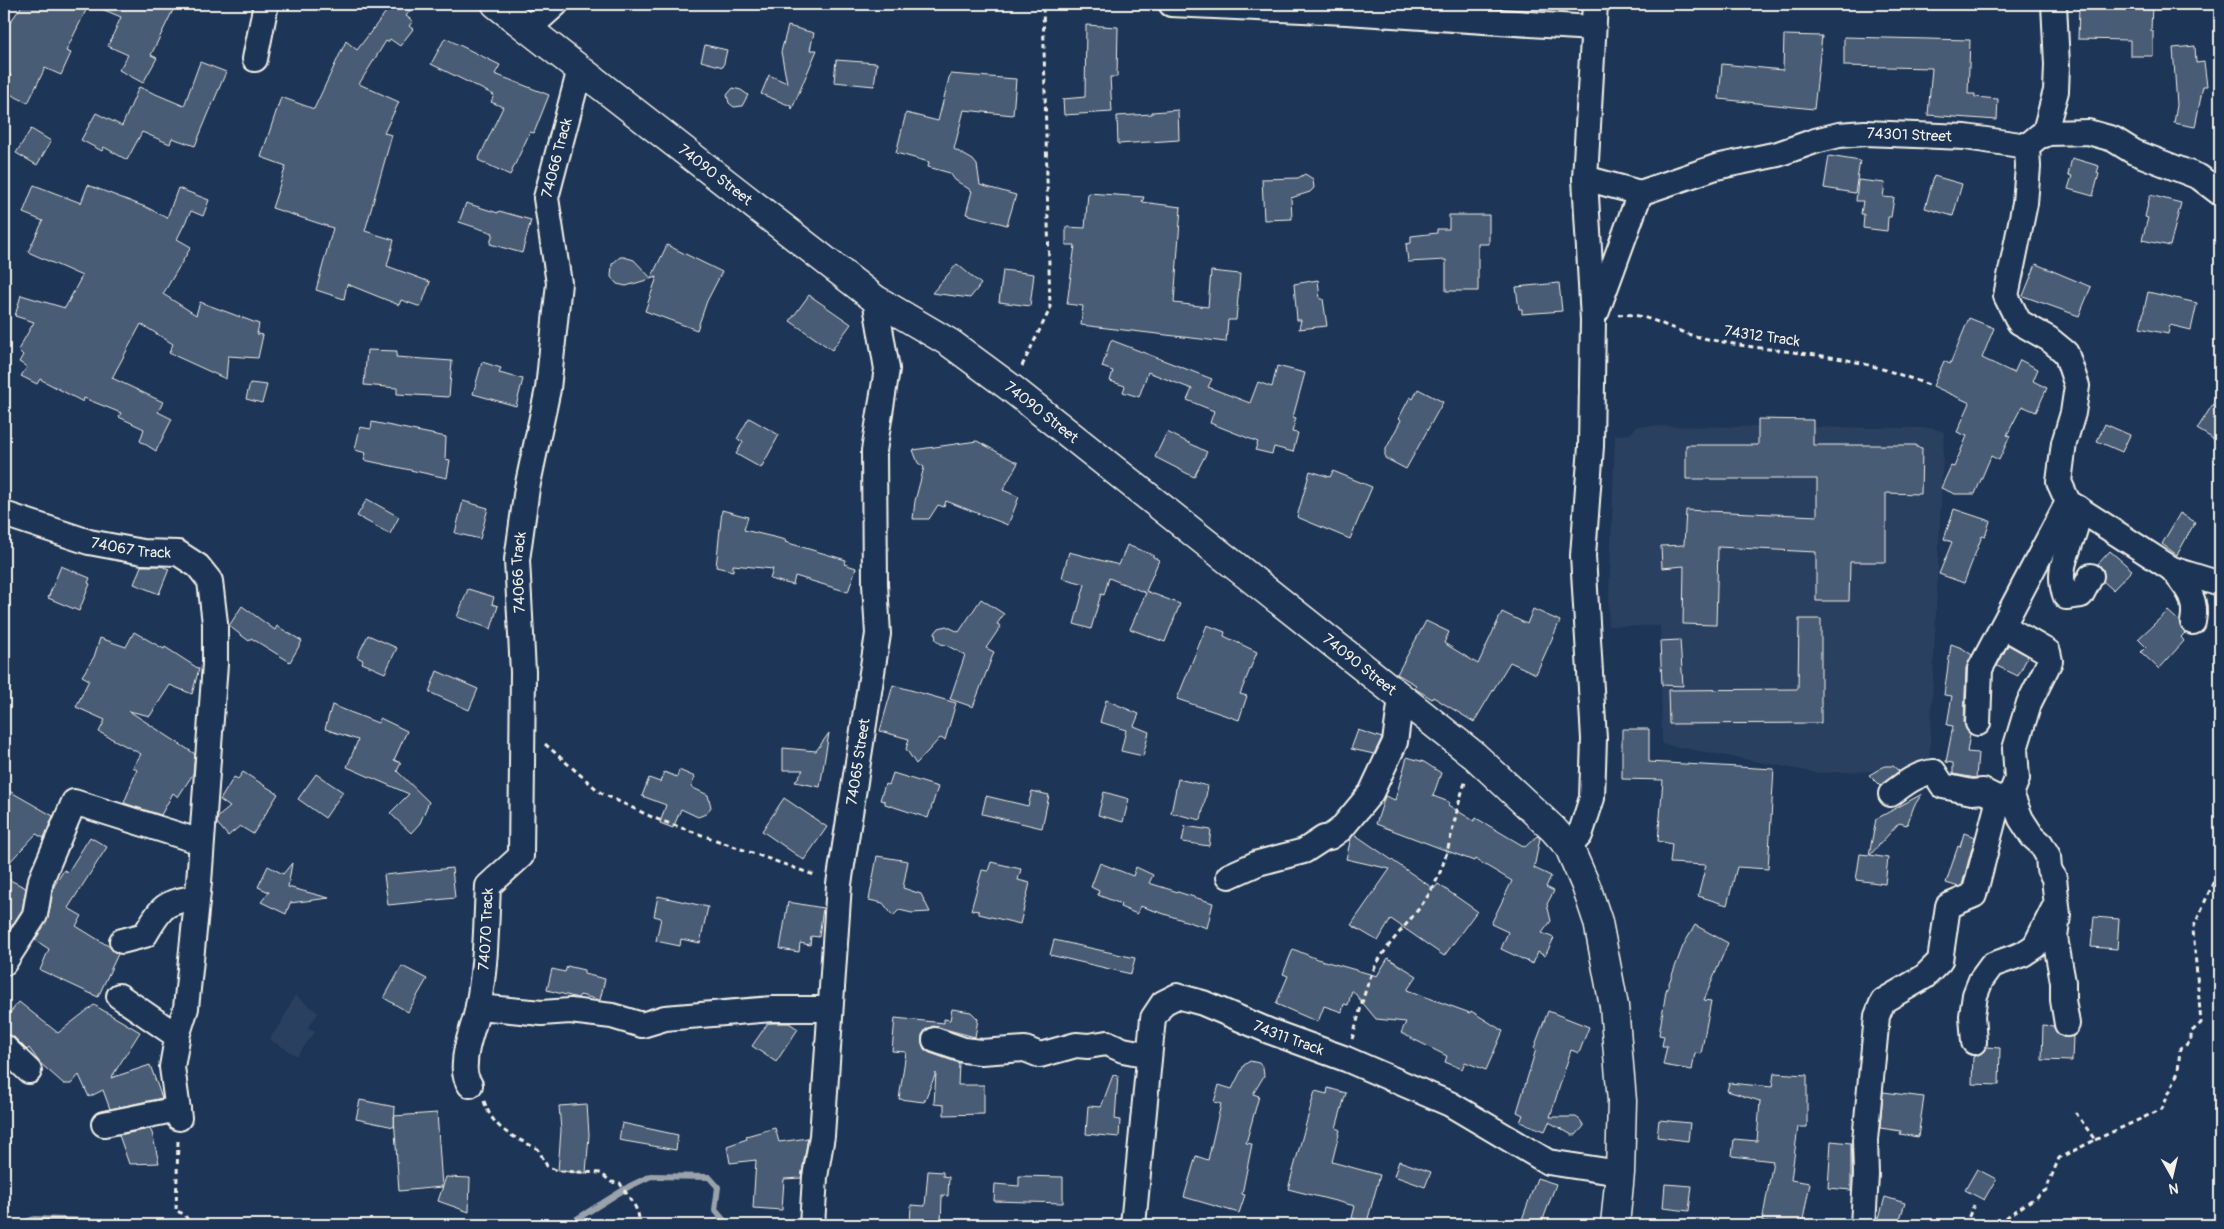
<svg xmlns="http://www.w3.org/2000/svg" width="2224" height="1229" font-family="Pangolin,sans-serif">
<rect width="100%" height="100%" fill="#1d3557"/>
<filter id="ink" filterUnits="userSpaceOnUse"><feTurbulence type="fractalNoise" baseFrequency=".02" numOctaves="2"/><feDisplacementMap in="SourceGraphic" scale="10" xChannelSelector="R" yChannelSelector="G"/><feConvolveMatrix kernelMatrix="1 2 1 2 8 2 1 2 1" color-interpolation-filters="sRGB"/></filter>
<g filter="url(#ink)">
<!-- built -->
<path fill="#2a4060" d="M1637 426 1932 428 1944 432 1929 769 1818 773 1662 744 1660 626H1608L1615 435 1630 434Z
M295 995 319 1013 307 1028 316 1031 297 1056 269 1039 280 1025Z"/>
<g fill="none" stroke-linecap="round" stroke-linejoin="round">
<!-- stream -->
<path stroke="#9aa2ab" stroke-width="6" d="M17 1225 34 1219 126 1222 143 1225
M567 1225 630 1186 651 1176 709 1177 718 1187 715 1210 727 1224 733 1225
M2217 1225 2220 1222"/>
</g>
<!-- building -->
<path fill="#485b74" stroke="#f4f1e8" d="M23 4H89L66 51 71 53 61 75 45 68 28 103 4 91 11 75 4 72V31Z
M90 4H176L151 55 157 58 143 83 119 70 128 55 108 46 121 17Z
M392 4H415L406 16 413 21 409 26 413 29 400 46 390 39 388 42 386 41 359 84 399 102 384 133 392 135 365 231 394 240 387 266 430 282 421 307 401 300 399 305 347 284 344 299 316 290 333 228 272 208 286 166 261 157 281 97 314 109 346 41 357 50Z
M2129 4H2152L2151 31H2153V56H2130V40L2078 39 2079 6H2129Z
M1086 25 1118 27 1117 77H1110L1112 112 1064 115 1063 99 1085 97Z
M788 26 814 33 810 50H817L792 109 791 106 761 94 769 75 787 83 781 52Z
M1784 35 1822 36 1814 109 1719 99 1722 64 1783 70Z
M1844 37 1970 40 1968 94H1975V97L1998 99 1997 120 1928 115 1932 68 1844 66Z
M445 38 500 65 495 74 549 95 534 133 530 132 510 175 478 160 503 107 491 102 494 95 431 64Z
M705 45 727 50 723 67 701 61Z
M2195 46 2196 63 2204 62 2207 86H2203L2195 127 2174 123 2177 105 2173 48Z
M836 60 877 63 874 86 834 82Z
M200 62 226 72 195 146 172 138 170 144 142 132 127 160 104 147 102 151 81 140 96 113 122 126 139 87 184 106Z
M950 74 1016 79 1013 115 964 110 954 149 973 160 977 165 980 185 1016 195 1007 225 966 214 972 191 955 180 950 173 928 167 929 162 896 153 906 113 938 121Z
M733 88 741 90 748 95 742 106 734 107 729 103 727 95Z
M1178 110 1179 140 1118 144 1117 116 1152 114V112Z
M31 129 51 141 37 165 16 153Z
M1829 156 1860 161 1855 193 1824 188Z
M2072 158 2099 166 2097 173 2099 174 2093 196 2068 189 2072 176 2068 175Z
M1305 174 1313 179 1314 188 1310 192 1291 198 1292 219 1264 220 1262 179 1298 178Z
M1934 176 1962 184 1953 216 1925 208Z
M1858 180 1885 183 1883 197 1894 198 1891 217H1888L1887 231 1863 228 1864 214H1861L1863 201H1856Z
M34 185 81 203 88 185 148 208 167 218 178 188 209 200 203 216 191 211 177 239 191 247 163 294 196 315 200 302 259 324 257 334 263 335 258 358 228 356 226 379 169 353 173 344 141 324 112 378 163 402 158 412 172 419 156 451 140 441 144 429 119 417 121 413 84 398 83 402 40 379 37 384 21 376 27 367 19 362 23 355 18 350 34 322 15 316 21 295 65 308 82 276 28 252 43 221 23 213Z
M1088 193 1144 197 1142 202 1181 207 1174 303 1208 307 1211 271 1240 274 1236 320H1228L1226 342 1081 325 1083 306 1067 304 1075 245H1066V227L1085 228Z
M2150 195 2181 203 2170 246 2142 240 2148 218 2145 217Z
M466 203 498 213 499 211 531 220 522 253 490 244 493 233 459 222Z
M1449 215H1489V244H1478V291H1446V260L1408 262 1406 244 1411 243V236L1437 233V229H1449Z
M667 245 722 272 707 301 697 330 645 311 657 277 626 286 617 284 611 277 612 264 620 257H624L634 260 651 278Z
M957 264 981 284 970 298 932 293Z
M2036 264 2091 287 2079 316 2023 296Z
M1003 270 1034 274 1030 306 999 302Z
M1318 280 1320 299H1323L1327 326 1299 329 1301 320H1297L1294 284Z
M1559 283 1562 311 1522 314V309H1519L1516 287Z
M2148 292 2197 303 2191 330 2170 325 2168 334 2140 328Z
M809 295 851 324 832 350 790 321Z
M1969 318 1994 328 1982 358 2014 373 2020 360 2038 369 2033 381 2047 388 2036 412 2022 406 2007 435 2010 436 1999 460 1991 456 1975 494H1955L1941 488 1951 466 1954 467 1967 436 1957 432 1970 403 1933 386 1944 361 1950 364Z
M1111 340 1212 379 1208 387 1250 403 1258 382 1272 387 1277 366 1305 373 1293 417 1296 418 1292 432 1298 433 1293 452 1274 447 1272 454 1255 450 1258 442 1210 423 1214 411 1187 400 1192 389 1148 372 1139 397 1123 392 1125 386 1110 381 1113 371 1102 367Z
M367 350 397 351 396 357 452 361 449 397 397 394V388L364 385Z
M482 362 501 368 499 373 523 379 516 406 473 394Z
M250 383 267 385 262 403 246 399Z
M1418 389 1443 402 1406 469 1385 458V451L1401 420 1399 418 1410 397 1413 399Z
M2220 393V443L2197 429Z
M749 418 779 435 761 468 736 454 743 442 737 439Z
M1758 419 1813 420V445H1916V447L1922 448 1921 494 1886 493V562H1850L1849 601H1816V552L1718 547 1716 625 1683 624 1684 566 1662 568 1661 546 1684 545 1686 510 1817 516V479H1686V445H1758Z
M372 422 446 437 445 459 450 460 447 478 364 460 366 453 355 450 360 427 371 429Z
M2105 424 2130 435 2122 452 2097 441Z
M1167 432 1207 452 1194 477 1155 457Z
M977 441 1018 463 1003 490 1019 497 1008 525 946 501 944 507 938 505 929 519H913L915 501 924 467 918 463 913 450Z
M1310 471 1330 477 1333 471 1372 487 1350 539 1297 517Z
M367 499 399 517 390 534 357 516Z
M463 501 488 508 480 539 455 533Z
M1954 509 1990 521 1985 537 1982 536 1964 583 1939 574 1952 542 1944 539Z
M722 510 748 517 744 530 786 540 785 542 846 560 844 564 856 568 848 592 795 576 793 585 770 579 773 569 733 565V571L716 567Z
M2180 513 2195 522 2177 555 2162 544Z
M1127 545 1153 555V557L1159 560 1146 591 1180 604 1165 642 1130 629 1146 593 1109 578 1104 595 1101 594 1091 629 1074 624 1085 584 1062 578 1069 552 1119 565Z
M2110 551 2132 570 2113 590 2103 581V569L2098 564Z
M61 566 90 578 88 583 90 584 79 611 48 598Z
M141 566H161L169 569 159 594 134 584Z
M468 589 494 597 492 604 498 606 491 629 457 617Z
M981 599 1004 614 997 624 1001 626 986 648 994 652 973 707 950 699 965 655 946 645 941 644 936 640 935 633 939 628 946 626 959 632Z
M242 606 275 630 277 626 302 641 290 662 251 638 249 641 229 626Z
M1533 609 1560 621 1536 674 1510 662 1474 722 1433 697 1432 699 1414 688 1416 685 1397 674 1426 621 1449 632 1444 643 1478 664 1502 612 1527 624Z
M2168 611 2179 621 2181 628 2185 633 2181 637 2184 641 2159 669 2141 652 2146 647 2138 639Z
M1799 619H1821V723L1669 724 1668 690 1798 689Z
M1207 625 1225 632 1224 636 1257 652 1240 694 1247 696 1239 720 1177 699Z
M134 632 164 649 165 647 199 669 192 694 170 685 150 716 129 711 195 754 193 774 178 797 173 793 161 815 124 803 137 770 133 767 141 754 99 732 105 720 76 707 89 680 82 676 94 657 100 638 126 647Z
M368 635 397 648 385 673 362 663 363 660 357 657Z
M1680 640 1683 686 1662 685 1660 641Z
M1951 644 1962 648 1972 655 1966 668 1964 722 1966 729 1970 734 1967 752 1978 753 1976 778 1953 774V763L1946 762 1953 726 1947 725 1952 696 1944 695Z
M2008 645 2028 656 2018 676 1997 666Z
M437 671 478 689 469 710 429 692Z
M893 685 956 703 945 740 940 738 916 764 906 749 909 739 880 731Z
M1106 700 1139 714 1134 726 1149 732 1143 756 1121 751 1126 730 1100 722Z
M332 705 378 723 380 718 407 731 394 760 401 763 397 771 429 802 420 823 411 833 390 813 409 794 347 767 358 740 325 729Z
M1622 729H1649V762L1774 769 1768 869 1737 867 1727 905 1698 896 1706 865 1670 863 1672 844 1658 841 1663 780 1622 779Z
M1358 730 1382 738 1374 754 1351 749Z
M829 733 820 787 795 782 803 770H783V748L816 751Z
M1407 757 1424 762 1441 773 1433 796 1449 802 1448 805 1474 821 1476 818 1525 847 1537 836 1540 838 1534 868 1551 876 1546 887 1554 891 1547 904 1551 921 1542 933 1554 938 1545 956 1538 952 1533 964 1501 949 1508 932 1491 924 1512 881 1475 859 1474 861 1376 824 1385 796 1395 800Z
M1885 766H1893L1899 771 1880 786 1869 775Z
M679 770 695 777 691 787 708 795 711 807 706 814 698 817 681 809 673 828 660 823 666 805 642 796 649 778 660 782 664 772 677 777Z
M243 772 278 794 253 834 240 826 228 836 217 823 218 817 230 807 220 800 234 777 238 779Z
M893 773 938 787 928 818 885 804V801L880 800 885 784 889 785Z
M316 774 343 792 325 818 298 799Z
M1178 779 1208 786 1201 820 1171 813Z
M4 788 53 816 44 838 36 834 4 868Z
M1032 791 1049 795 1042 828 982 814 986 796 1028 806Z
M1104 792 1129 799 1123 822 1098 815Z
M1922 794 1914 806 1907 825 1899 823 1870 855 1888 858 1885 884 1856 880 1860 854 1869 855 1876 819Z
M784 798 827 827 804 860 762 831Z
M1185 826 1211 830 1209 846 1182 842Z
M1964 833 1975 837 1962 885 1959 887 1946 883 1958 846 1960 847Z
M1354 834 1434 889 1438 884 1477 911 1444 956 1391 919 1378 941 1351 925 1390 869 1346 859 1351 838Z
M90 837 107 847 68 908 82 916 76 926 110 947 118 954 98 997 40 970 49 949 35 940 48 918 54 886 64 870 68 872Z
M877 856 908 861 903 888 921 894 930 912 912 913 899 910 893 916 883 903 869 900Z
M991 862 1021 869 1018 880 1030 883 1020 924 979 914V911L971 910 982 870 988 871Z
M292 863 288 887 329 898 290 903 286 914 261 902 269 892 258 887 268 866 283 874Z
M1100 863 1133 876 1136 867 1153 875 1149 883 1213 903 1207 928 1140 906 1137 914 1120 907 1121 904 1098 895 1099 891 1091 887Z
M452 868 455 898 388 905 384 875Z
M4 877 26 888 22 910 4 938Z
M658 896 708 907 700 943 681 939 680 946 656 941 661 918 654 916Z
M788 902 823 908 819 937 811 936 810 945 800 943 799 952 780 949Z
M2094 917 2119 919 2117 949 2091 947Z
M1695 925 1728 943 1704 1000 1711 1001 1701 1054 1695 1053 1692 1070 1663 1065 1667 1046H1662L1664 1036 1659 1035 1666 991 1683 946Z
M1054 940 1135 958 1131 974 1050 955Z
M1293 949 1317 959 1377 976 1388 958 1417 976 1407 990 1470 1013 1471 1011 1503 1031 1486 1070 1465 1062 1462 1069 1445 1062 1447 1056 1401 1033 1406 1022 1376 1019 1352 990 1348 1005 1344 1004 1342 1012 1324 1006 1318 1022 1276 1004 1288 976 1283 974Z
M402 966 427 979 408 1012 384 998Z
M567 966 584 970V974L605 979 600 1000 580 995 578 998 547 990 552 969 565 972Z
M19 1002 58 1033 94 1005 140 1032 111 1078 150 1065 162 1098 110 1109 103 1090 89 1097 79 1075 71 1084H64L40 1063 29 1048 27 1050 14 1037 4 1032V1020Z
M952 1009 971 1012 978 1019 975 1037 933 1026 926 1029 922 1035V1043L924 1049 930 1053 959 1063 958 1085H984V1114L944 1115V1105L934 1104 936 1073 924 1102 899 1099 906 1052 892 1051 895 1018 944 1023V1019L950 1020Z
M1548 1011 1589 1027 1579 1053 1571 1050 1550 1117H1576L1580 1120 1584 1126 1576 1135H1572L1549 1122 1545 1131 1520 1122 1523 1115 1517 1112 1536 1049 1534 1048Z
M768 1023H789L798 1029 776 1062 752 1046Z
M2043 1025 2053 1026 2057 1033 2063 1037 2073 1036 2072 1061 2042 1060Z
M1987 1047 2000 1048 1999 1085 1972 1084 1973 1057 1982 1053Z
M1250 1061 1259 1063 1263 1068 1264 1076 1253 1094 1259 1096 1246 1143 1252 1144 1242 1194 1245 1195 1239 1213 1184 1197 1196 1156 1208 1160 1221 1104 1214 1102 1219 1085 1232 1089 1244 1065Z
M1774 1073 1807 1075V1127H1798L1791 1180 1810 1183 1802 1225H1781L1762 1222 1773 1161 1732 1156 1734 1139 1757 1141 1760 1101 1727 1091 1729 1083 1772 1087Z
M1113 1075 1118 1076 1115 1119 1120 1120 1119 1137 1086 1134 1088 1106 1101 1107Z
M1328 1088 1346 1093 1336 1128 1340 1130 1332 1162 1380 1175 1367 1222 1352 1218 1355 1206 1288 1189 1315 1091 1327 1094Z
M1883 1092 1924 1097 1918 1137 1900 1134 1901 1131 1880 1128Z
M360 1100 395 1107 394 1127 356 1119Z
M587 1104 589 1135 586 1173 558 1171 561 1130 559 1106Z
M437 1113 442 1187 399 1191 394 1116Z
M1659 1120 1690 1123 1688 1141 1657 1137Z
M622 1123 678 1135 676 1150 619 1140Z
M775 1128 779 1142 808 1138 801 1178 784 1179 782 1210 753 1208 756 1160 730 1163 727 1146 747 1139 746 1136Z
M150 1129 152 1133 159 1163 129 1164 119 1135Z
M1831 1141 1851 1143V1190L1828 1188Z
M1399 1161 1431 1172 1425 1187 1394 1176Z
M1977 1169 1996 1179 1984 1200 1965 1190Z
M928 1171 943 1172V1176L949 1177 948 1196 942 1195 941 1225H910L911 1205 925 1206Z
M1019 1176 1063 1177V1203L994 1201 995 1184 1019 1186Z
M446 1177 470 1178 469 1212 438 1201Z
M1537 1178 1556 1184 1541 1225H1520Z
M1665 1184 1692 1186 1689 1211 1663 1208Z
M1885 1197 1905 1203 1898 1225H1877Z"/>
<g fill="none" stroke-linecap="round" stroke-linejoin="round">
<!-- street casing -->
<g stroke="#f4f1e8" stroke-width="28">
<g id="street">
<path d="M1171 4 1346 12 1592 28"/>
<path d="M528 29 556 4"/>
<path d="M255 59 266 4"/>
<path d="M2044 135 2056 91 2057 65 2054 4"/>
<path d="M2027 146 2039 136 2048 133 2088 132 2113 139 2134 152 2199 177 2220 193"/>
<path id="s1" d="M1585 178 1640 193 1716 167 1778 154 1815 141 1839 135 1865 133 1965 137 2027 146 2028 167 2025 203 2006 296 2019 322 2049 339 2066 353 2077 386 2073 413 2064 443 2059 482 2068 502 1980 669 1978 723"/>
<path d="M1597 311 1640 193"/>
<path d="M2068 502 2172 569 2220 584"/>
<path d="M2078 508C2079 540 2052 563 2066 597L2081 595 2091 576"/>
<path id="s2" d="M4 514 89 542 143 552 178 553 198 566 210 581 215 623V664L199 882 186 1008 178 1033 172 1067 179 1118"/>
<path d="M2172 569C2186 586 2198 599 2193 622"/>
<path d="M2003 626 2048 652 2050 661 2029 703 2015 749 2017 779 2011 794 2021 819 2032 836 2041 844 2048 856 2049 869 2054 878 2058 915 2055 938 2063 982V1000L2067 1024"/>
<path d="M1891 794C1904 784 1918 773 1934 772L1943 786 1972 792 1983 791 1999 799"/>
<path d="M1569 847 1580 835 1592 798 1594 739 1583 556 1591 446 1593 320 1585 178 1595 4"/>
<path d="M1229 876 1258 863 1304 851 1324 838 1330 837 1341 829 1371 793 1395 742 1401 698"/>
<path d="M122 941 145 935C162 906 163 903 197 897"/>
<path d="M4 963 35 915 41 880 74 802 201 842"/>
<path d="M119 996 177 1036"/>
<path d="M478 1007 542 1013 570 1011 612 1016 642 1025 665 1018 772 1009H830"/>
<path d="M935 1040 964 1050 981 1052 1025 1049 1040 1055 1076 1045 1088 1046 1107 1043 1123 1050 1149 1055"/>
<path d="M1974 1042 1972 1016 1975 995 1981 980 1992 965 2023 954 2035 946 2053 910"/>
<path d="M4 1047 29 1071"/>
<path id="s3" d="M470 1085C465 1078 464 1072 465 1063 465 1043 475 1026 478 1006 486 967 486 926 488 886L521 856 523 672 517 560 527 488 548 389 559 283 546 198 580 69"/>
<path d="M104 1124 178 1109"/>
<path id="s4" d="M812 1225 815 1177 822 1136 839 884 878 634 875 584 874 451 887 369 875 299"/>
<path id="s5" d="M1133 1225 1153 1018 1163 1003 1177 996 1203 1003 1269 1031 1346 1059 1450 1104 1548 1162 1620 1173"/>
<path d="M1863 1225 1866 1175 1865 1140 1877 1016 1883 1001 1924 977 1940 961 1948 906 1974 895 1999 799 2011 794"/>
</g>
</g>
<!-- secondary casing -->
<g stroke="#f4f1e8" stroke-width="31">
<g id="secondary">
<path id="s6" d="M496 4 875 299 950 343 1011 388 1475 756 1553 829 1569 847 1586 886 1598 922 1614 1006 1622 1101 1620 1173 1615 1225"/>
</g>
</g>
<!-- path -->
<path stroke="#f4f1e8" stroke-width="3" stroke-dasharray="5 4" stroke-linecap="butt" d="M1618 315C1641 311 1668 328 1691 335 1736 347 1783 350 1830 357 1865 362 1896 373 1929 385
M1022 366 1050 309 1043 4
M545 744 601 793 654 818 817 876
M1352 1039C1359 1017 1363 994 1372 973 1386 942 1415 919 1432 889 1451 856 1453 815 1466 780
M484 1101C494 1131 513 1136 538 1149L547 1166 558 1171 601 1173 611 1182 620 1183C627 1197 641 1208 639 1225
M2095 1140 2162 1109 2178 1072 2180 1048 2191 1042V1032L2201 1023 2193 929 2220 867
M178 1141 176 1211 184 1214 191 1225
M1965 1225 1974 1205
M2000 1225 2007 1217 2046 1190 2059 1158 2095 1140 2076 1113"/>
<!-- street -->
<use href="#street" stroke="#1d3557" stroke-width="24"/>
<!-- secondary -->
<use href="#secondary" stroke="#1d3557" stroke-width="28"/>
</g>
</g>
<g text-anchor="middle" stroke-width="4" stroke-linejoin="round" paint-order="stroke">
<!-- street labels -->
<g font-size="15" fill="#f4f1e8" stroke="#1d3557">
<text dy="5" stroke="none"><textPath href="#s1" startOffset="335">74301 Street</textPath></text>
<text dy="5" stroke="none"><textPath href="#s3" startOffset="951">74066 Track</textPath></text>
<text dy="5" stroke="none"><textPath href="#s6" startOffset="278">74090 Street</textPath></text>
<text transform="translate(1762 336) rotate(8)" y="5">74312 Track</text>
<text dy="5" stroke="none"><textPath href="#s6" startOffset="682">74090 Street</textPath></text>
<text dy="5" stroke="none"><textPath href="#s2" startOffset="132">74067 Track</textPath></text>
<text dy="5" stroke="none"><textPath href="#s3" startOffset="531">74066 Track</textPath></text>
<text dy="5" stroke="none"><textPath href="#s6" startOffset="1088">74090 Street</textPath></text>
<text dy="5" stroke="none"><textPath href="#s4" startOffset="466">74065 Street</textPath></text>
<text dy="5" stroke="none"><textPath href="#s3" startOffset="159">74070 Track</textPath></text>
<text dy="5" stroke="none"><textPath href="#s5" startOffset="361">74311 Track</textPath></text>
</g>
</g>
<!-- margin -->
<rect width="2224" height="1229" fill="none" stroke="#1d3557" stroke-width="20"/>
<rect x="10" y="10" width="2204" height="1209" fill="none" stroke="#f4f1e8" stroke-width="2" filter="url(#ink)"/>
<!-- north arrow -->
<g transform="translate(2172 1176) rotate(172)" stroke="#1d3557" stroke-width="4" paint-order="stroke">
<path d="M0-4L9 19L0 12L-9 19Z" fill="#f4f1e8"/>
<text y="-8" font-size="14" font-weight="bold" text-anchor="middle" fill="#f4f1e8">N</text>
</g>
</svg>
